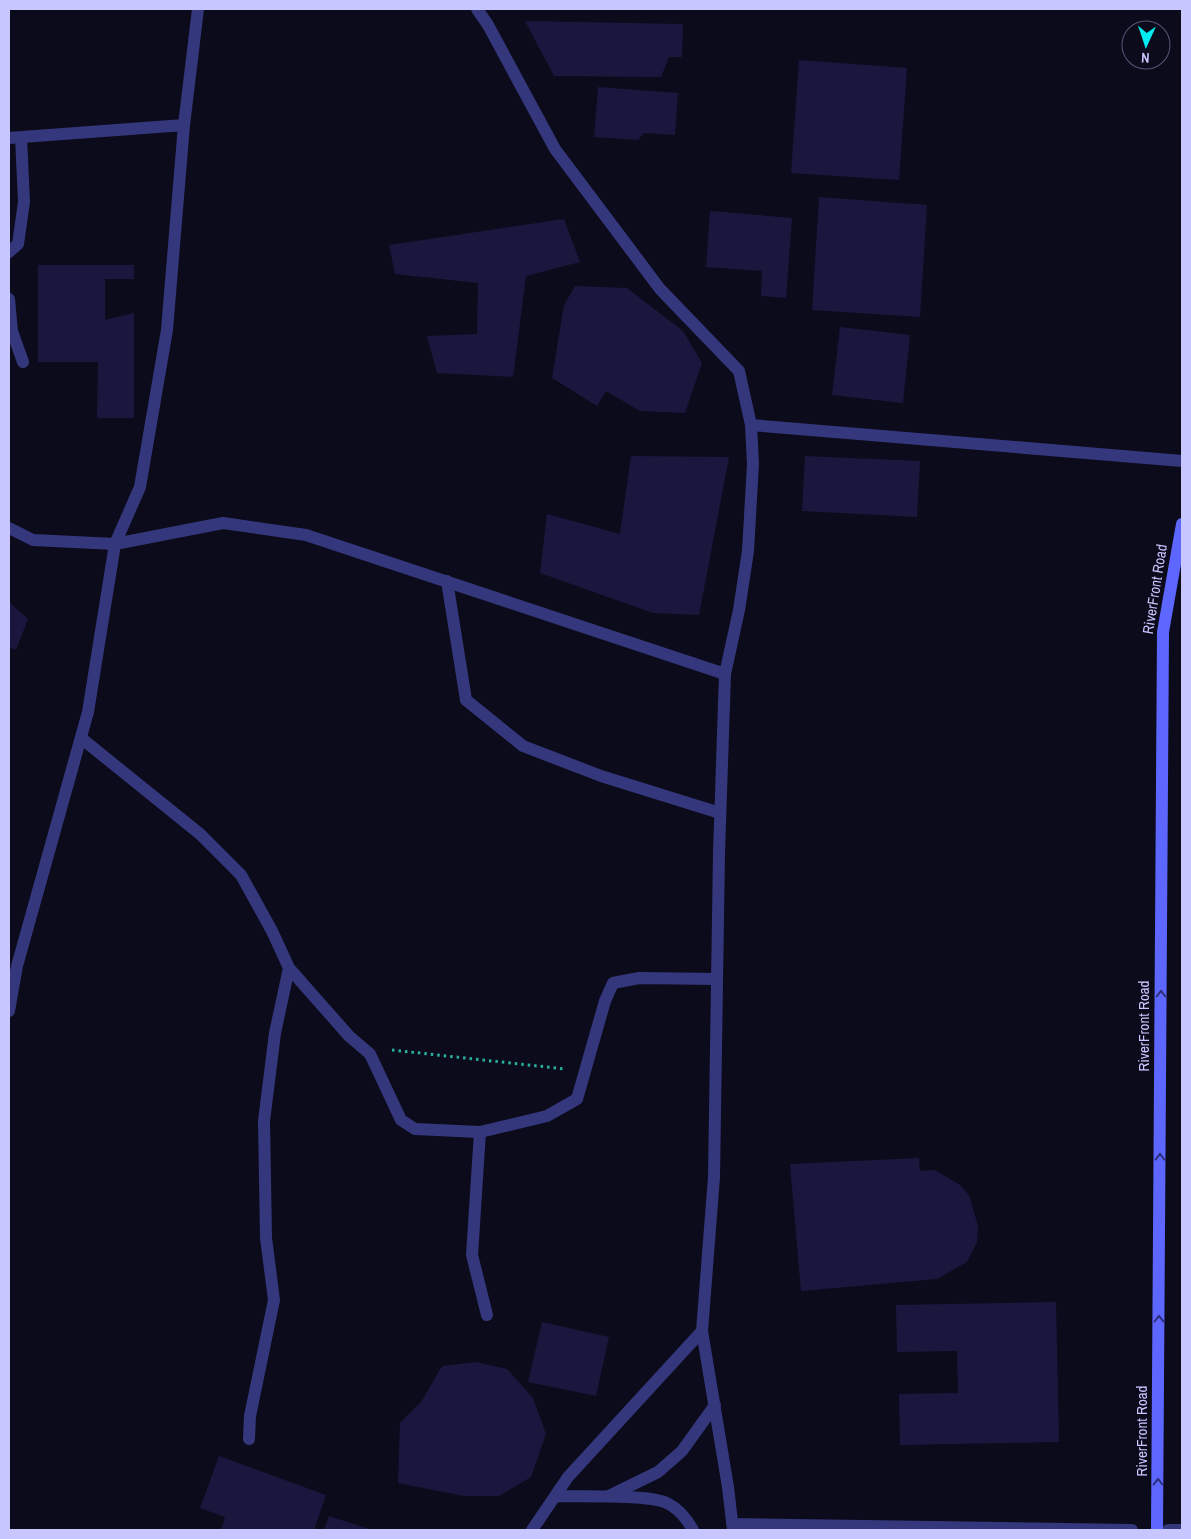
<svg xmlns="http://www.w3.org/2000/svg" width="1191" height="1539" font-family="'Archivo Narrow',sans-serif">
<rect width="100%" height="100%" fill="#0c0b1c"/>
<!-- building -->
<path fill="#1b163d" d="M525 21 683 24 682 57H669L661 77 554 76Z
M799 60 907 68 899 180 791 173Z
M598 87 678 93 675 135 644 133 638 140 594 137Z
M819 197 927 205 920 317 812 310Z
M710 211 792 218 786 298 761 296 762 271 706 267Z
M564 219 580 262 526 276 513 377 437 373 427 336 477 334 478 283 395 274 389 245Z
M38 265H134V279H105V320L134 313V418H97L98 362H38Z
M575 286 627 288 683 331 702 363 685 413 640 411 606 391 597 406 552 378 564 305Z
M840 327 910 335 903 403 832 395Z
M631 456 729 457 699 615 653 613 540 573 547 514 620 534Z
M805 456 920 461 917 517 802 511Z
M9 602 28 619 16 650 9 647Z
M919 1158 920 1171 935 1170 960 1185 969 1195 978 1226 977 1242 967 1262 937 1279 801 1291 790 1164Z
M1056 1302 1059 1442 900 1445 899 1394 958 1393 957 1351 897 1352 896 1305Z
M542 1322 609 1337 596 1396 528 1382Z
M476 1362 507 1369 533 1398 546 1434 531 1477 499 1496H464L398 1483 400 1423 421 1402 442 1366Z
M219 1456 326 1495 314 1530H221L225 1517 200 1508Z
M329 1516 372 1530H324Z"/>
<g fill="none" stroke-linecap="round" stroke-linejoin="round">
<!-- path -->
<path stroke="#29af9c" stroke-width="3" stroke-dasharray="2.5 4" stroke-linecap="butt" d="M392 1050 565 1069"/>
<!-- minor -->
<path stroke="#34377c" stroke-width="12" d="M9 138 184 125
M9 252 18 244 24 202 21 137
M9 299 12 331 23 362
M115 544 140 487 167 330 184 125 198 9
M447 581 466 700 523 746 601 776 720 813
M81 738 200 834 241 875 272 931 289 968 275 1033 264 1121 266 1238 274 1300 250 1416 249 1439
M289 968 349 1036 370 1054 401 1120 415 1129 480 1132
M487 1315 472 1255 480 1132 547 1116 577 1099 605 1001 613 983 639 978 717 979"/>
<!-- tertiary -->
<path stroke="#34377c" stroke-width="12" d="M477 9 488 25 555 149 660 289 739 371 751 425 753 464 748 551 739 610 725 674 719 853 714 1177 702 1331 728 1487 733 1530
M751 425 1182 461
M9 528 33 540 115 544 223 523 306 535 725 674
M9 1011 17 966 88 712 115 544
M555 1496C581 1497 645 1494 667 1503 679 1509 687 1519 693 1530
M609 1496 658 1472 682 1451 715 1405
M732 1524 1132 1530
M532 1530 568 1477 702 1331
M1168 1530H1182"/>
<!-- secondary -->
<path stroke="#5d66ff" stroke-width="12" d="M1157 1530 1163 632 1182 524"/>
</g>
<!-- one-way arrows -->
<defs><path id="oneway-chevron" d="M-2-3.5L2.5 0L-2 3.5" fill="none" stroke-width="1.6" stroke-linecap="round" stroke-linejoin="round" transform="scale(1.25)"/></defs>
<g stroke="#2c2f77">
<use href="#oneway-chevron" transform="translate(1161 994) rotate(-90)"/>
<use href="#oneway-chevron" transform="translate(1160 1157) rotate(-90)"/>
<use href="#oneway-chevron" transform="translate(1159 1319) rotate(-90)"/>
<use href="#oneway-chevron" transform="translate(1158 1482) rotate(-90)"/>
</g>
<g text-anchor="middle" stroke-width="5" stroke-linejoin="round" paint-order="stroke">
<!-- street labels -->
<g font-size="15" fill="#c7c6ff" stroke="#0c0b1c">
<text transform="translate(1155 589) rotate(-81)" y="5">RiverFront Road</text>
<text transform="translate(1144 1026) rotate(-90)" y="5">RiverFront Road</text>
<text transform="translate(1142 1431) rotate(-90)" y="5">RiverFront Road</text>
</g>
</g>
<!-- border -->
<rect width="1191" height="1539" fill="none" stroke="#c7c6ff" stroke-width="20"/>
<!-- north arrow -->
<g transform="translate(1146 45) rotate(183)"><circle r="24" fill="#0c0b1c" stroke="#575677"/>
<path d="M0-4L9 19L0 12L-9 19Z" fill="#00ecf1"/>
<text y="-8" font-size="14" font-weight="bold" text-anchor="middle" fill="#c7c6ff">N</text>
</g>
</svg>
